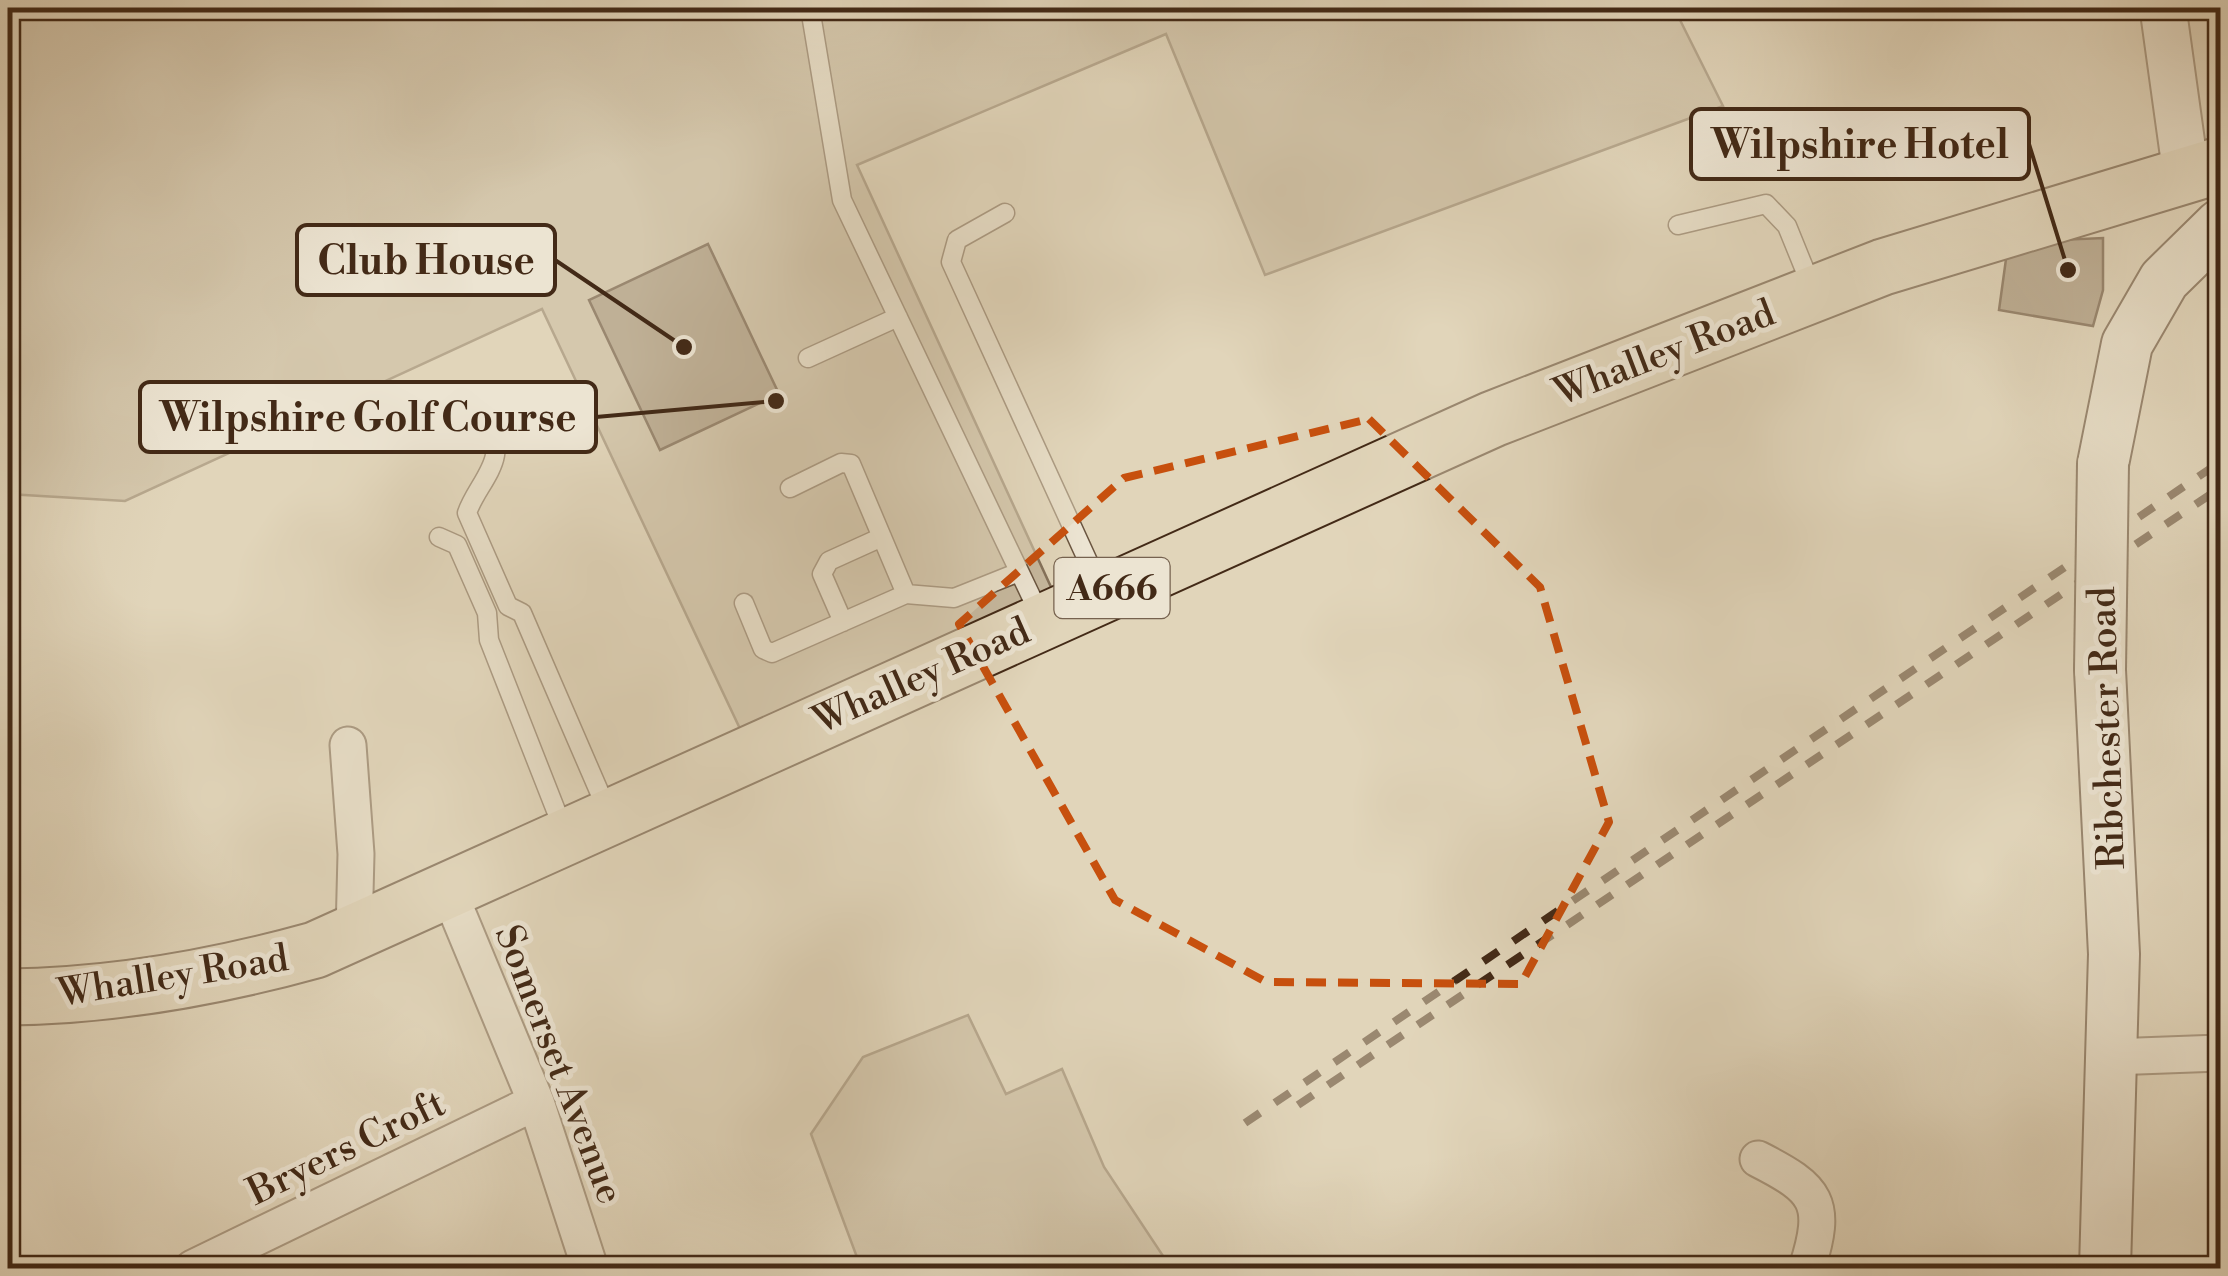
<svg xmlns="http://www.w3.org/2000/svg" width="2228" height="1276" font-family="'Libre Bodoni',serif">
<rect width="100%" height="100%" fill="#e1d5ba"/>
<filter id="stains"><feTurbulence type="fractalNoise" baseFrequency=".002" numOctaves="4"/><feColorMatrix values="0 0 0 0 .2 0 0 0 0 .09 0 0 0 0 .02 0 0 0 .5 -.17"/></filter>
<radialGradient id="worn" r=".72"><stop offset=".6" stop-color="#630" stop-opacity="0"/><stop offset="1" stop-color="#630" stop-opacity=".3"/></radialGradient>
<!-- green -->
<path fill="#c6b89e" stroke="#84715a" stroke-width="2.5" d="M8 8H1674L1723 106 1265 275 1166 34 857 165 1062 611 751 752 542 309 125 501 8 494Z
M968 1015 1006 1094 1062 1069 1104 1167 1171 1268H861L811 1134 863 1057Z"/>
<!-- building -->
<path fill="#95836c" stroke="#432a17" stroke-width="2.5" d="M2103 238V290L2093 326 1999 310 2006 259 2036 241Z
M708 244 779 394 660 450 589 300Z"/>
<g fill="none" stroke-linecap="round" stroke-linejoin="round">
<!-- service casing -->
<g stroke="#6a5540" stroke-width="21">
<path id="service" d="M810 8 842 200 1040 615
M1005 213 957 240 951 262 1102 592
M1678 225 1766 204 1787 226 1813 290
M808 358 898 317
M473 395C480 411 498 438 495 455 492 474 473 494 467 513L508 606 522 613 608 812
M790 488 841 463 851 464 906 594 954 598 1019 572
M439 537 457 545 487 613 489 640 564 831
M744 603 763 649 772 653 906 594
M843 622 822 574 829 561 882 537"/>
</g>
<!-- minor casing -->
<g stroke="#6a5540" stroke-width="39">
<path id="minor" d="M348 745 356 854 354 933
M448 890 536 1102 590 1268
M2111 1057 2220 1053
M1758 1159C1817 1189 1828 1202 1807 1268
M193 1268 536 1102"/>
</g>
<!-- tertiary casing -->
<g stroke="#6a5540" stroke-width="49">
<path id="tertiary" d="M2163 8 2186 174"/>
</g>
<!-- secondary casing -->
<g stroke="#432a17" stroke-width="54">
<path id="secondary" d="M2103 464 2127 344 2164 280 2220 225
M2100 670 2114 954 2105 1268"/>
</g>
<!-- trunk casing -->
<g stroke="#432a17" stroke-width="59">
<path id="trunk" d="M8 997C113 996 214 978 315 950L1493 419 1883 267 2220 165"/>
</g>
<!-- service -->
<use href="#service" stroke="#ece4d2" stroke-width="18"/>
<!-- minor -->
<use href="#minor" stroke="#ece4d2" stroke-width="35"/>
<!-- tertiary -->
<use href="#tertiary" stroke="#ece4d2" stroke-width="45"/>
<!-- secondary -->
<use href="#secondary" stroke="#ece4d2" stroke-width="50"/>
<!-- trunk -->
<use href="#trunk" stroke="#e1d5ba" stroke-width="55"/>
<!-- rail -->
<path stroke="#432a17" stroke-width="8" stroke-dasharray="18 18" stroke-linecap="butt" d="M1298 1105 2220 488
M1245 1123 2220 462"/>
<!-- secondary-bridge casing -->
<g stroke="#432a17" stroke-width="54" stroke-linecap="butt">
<path id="secondary-bridge" d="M2100 670 2103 464"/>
</g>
<!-- secondary-bridge -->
<use href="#secondary-bridge" stroke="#ece4d2" stroke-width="50"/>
</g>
<!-- marked area -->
<path d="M0 0H2228V1276H0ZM1369 419 1540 587 1609 822 1521 984 1266 982 1115 900 959 624 1124 478Z" fill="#e1d5ba" fill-opacity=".55" fill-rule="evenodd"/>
<path fill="none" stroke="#c7500e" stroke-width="8" stroke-dasharray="20 12" stroke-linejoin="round" d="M1369 419 1540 587 1609 822 1521 984 1266 982 1115 900 959 624 1124 478Z"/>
<g text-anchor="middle" stroke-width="10" stroke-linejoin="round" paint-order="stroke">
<!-- shield labels -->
<rect fill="#ece4d2" stroke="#76624f" stroke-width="2.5" x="1054.5" y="558" width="115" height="60" rx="8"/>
<g font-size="35" font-weight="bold" fill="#432a17">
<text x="1112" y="600">A666</text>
</g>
<!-- street labels -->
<g font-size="38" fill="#432a17" stroke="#ece4d2">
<text transform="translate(1664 352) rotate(-21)" y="13">Whalley Road</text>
<text transform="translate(921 675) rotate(-24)" y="13">Whalley Road</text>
<text transform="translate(2106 728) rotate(-92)" y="13">Ribchester Road</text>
<text transform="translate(173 975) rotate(-9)" y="13">Whalley Road</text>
<text transform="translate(560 1064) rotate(69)" y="13">Somerset Avenue</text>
<text transform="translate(346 1147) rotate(-26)" y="13">Bryers Croft</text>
</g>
</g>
<!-- callouts -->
<path fill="none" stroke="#432a17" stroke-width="4" d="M2068 270L2029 144M684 347L555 260M776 401L596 417"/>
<g fill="#432a17" stroke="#ece4d2" stroke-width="4">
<circle cx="2068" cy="270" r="10"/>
<circle cx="684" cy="347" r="10"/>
<circle cx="776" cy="401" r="10"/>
</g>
<g fill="#ece4d2" stroke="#432a17" stroke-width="4">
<rect x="1691" y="109" width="338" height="70" rx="10"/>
<rect x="297" y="225" width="258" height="70" rx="10"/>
<rect x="140" y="382" width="456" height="70" rx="10"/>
</g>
<g font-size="40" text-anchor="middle" font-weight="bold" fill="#432a17">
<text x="1860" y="158">Wilpshire Hotel</text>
<text x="426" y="274">Club House</text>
<text x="368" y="431">Wilpshire Golf Course</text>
</g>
<!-- margin -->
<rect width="2228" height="1276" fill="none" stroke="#e1d5ba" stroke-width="40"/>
<rect x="10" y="10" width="2208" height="1256" fill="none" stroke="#432a17" stroke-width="5"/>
<rect x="20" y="20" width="2188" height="1236" fill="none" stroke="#432a17" stroke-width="2.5"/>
<rect width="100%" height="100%" filter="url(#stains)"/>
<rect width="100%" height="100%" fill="url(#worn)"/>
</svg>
